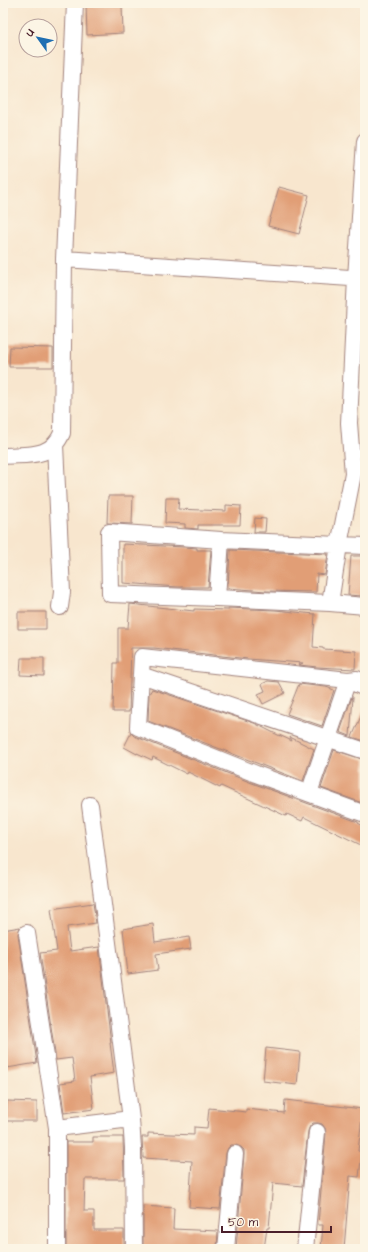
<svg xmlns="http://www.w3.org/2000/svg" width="368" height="1252" font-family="'Architects Daughter',sans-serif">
<rect width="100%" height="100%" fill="#fcf5e5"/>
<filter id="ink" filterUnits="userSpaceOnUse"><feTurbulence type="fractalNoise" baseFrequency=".025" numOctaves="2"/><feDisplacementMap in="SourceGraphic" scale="8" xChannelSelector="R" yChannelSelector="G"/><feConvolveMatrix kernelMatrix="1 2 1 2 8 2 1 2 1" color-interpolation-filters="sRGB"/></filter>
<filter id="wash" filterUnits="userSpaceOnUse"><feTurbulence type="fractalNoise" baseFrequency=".012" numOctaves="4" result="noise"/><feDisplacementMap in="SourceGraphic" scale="16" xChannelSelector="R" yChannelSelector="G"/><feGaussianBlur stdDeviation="0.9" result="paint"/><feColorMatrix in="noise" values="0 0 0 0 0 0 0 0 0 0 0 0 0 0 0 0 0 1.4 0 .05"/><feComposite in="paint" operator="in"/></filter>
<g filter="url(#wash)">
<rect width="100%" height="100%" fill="#f8e6ce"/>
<g id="blocks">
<!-- building -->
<path fill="#e19e76" d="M122 5 123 33 87 35 86 6Z
M279 187 309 195 299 234 268 226Z
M10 347 53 348V367H9Z
M108 496H133L132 524 107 523Z
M166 498H179L178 509 226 511V505L241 506 240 525H198V529L185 528V524L165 523Z
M255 518 266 519 265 532H254Z
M123 544 184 547 197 548V550H211L208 587H178L123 583Z
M230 550 328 554 325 575 317 574 316 592 266 591 228 588Z
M351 556H365V571L362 596 348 595Z
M130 604 194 611V609L228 610V608L275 610 315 614 313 647 323 648V649L356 651 355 669 317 667 299 665 303 663 248 659 154 648H131L129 712H113L114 663H118V628H128Z
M18 612H46V629H18Z
M21 658H44V676L20 675Z
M268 681 279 682 285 693 263 704 258 694 265 691 262 684Z
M299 684 326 687 334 690 322 726 287 714Z
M152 689 254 723 280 736 279 735 292 741 290 737 314 749 303 781 148 721 149 694Z
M352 697H353L350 736 340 732Z
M365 707V741L352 737Z
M131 733 134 736 252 783 358 822V823L365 827V847L304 817 302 821 287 814 286 816 221 786 220 788 188 772 187 774 153 757 152 760 137 753V754L124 747Z
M334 750 365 760V804L321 788Z
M93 903 96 923 67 927 70 951 99 947 111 1043H110L114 1073 90 1077 94 1109 64 1113 60 1083 75 1081 72 1058 56 1060 40 953 57 951 51 909Z
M153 924 155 942 189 937 191 949 156 954 158 970 128 974 123 929Z
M20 927 18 934 37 1063 7 1068 3 1037V930Z
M266 1048 300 1052 297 1085 263 1081Z
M285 1100 363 1109 358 1151 362 1152 359 1177 350 1176 344 1249H321L323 1225H318L326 1133 325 1128 322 1124 318 1123H313L310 1126 308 1131 302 1186 273 1183 269 1228H267L264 1249H236L244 1155V1150L241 1147 236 1145H231L228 1148 226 1153 220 1209 189 1207 192 1161 143 1158 142 1137H148V1133L194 1135V1127L207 1128 209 1108 246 1112V1109L284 1113Z
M7 1101 37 1102V1121H6Z
M93 1137H123L124 1179H85L84 1211H94V1230H124V1249H66V1142H93Z
M143 1206 174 1208 173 1229 218 1231 217 1249 173 1247V1249H143Z"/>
</g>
</g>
<g filter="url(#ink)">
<use href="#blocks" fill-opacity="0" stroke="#a1827c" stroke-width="1"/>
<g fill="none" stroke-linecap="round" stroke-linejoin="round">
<!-- street casing -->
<g stroke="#a1827c" stroke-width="18">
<path id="street" d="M75 3 64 259 365 279
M365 141 356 278 349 423 353 474 339 545 330 603 217 598 110 594 109 532 221 540 365 546
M55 445 62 592 60 607
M3 456C27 454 51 459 62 433L64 259
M217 598 221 540
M330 603 365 606
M141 675 365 751
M365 688 348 680 142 657 138 727 256 774 365 814
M309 793 348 680 357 679
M27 933 57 1128V1249
M131 1119 133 1148 134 1249
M57 1128 131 1119 90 805
M226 1249 235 1154
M305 1249 317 1132"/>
</g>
<!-- street -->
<use href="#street" stroke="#fff" stroke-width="16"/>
</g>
</g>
<!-- margin -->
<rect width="368" height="1252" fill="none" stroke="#fcf5e5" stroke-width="16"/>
<!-- north arrow -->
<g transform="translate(38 38) rotate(303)"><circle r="19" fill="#fcf5e5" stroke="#b59f9b"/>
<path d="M0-3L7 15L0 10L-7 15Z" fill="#1f6fb2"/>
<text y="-6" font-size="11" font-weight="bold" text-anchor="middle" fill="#4a1f2b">U</text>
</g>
<!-- scale -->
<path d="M222 1226v6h109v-6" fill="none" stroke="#4a1f2b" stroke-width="2"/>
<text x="228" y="1226" font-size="12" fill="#4a1f2b" stroke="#fcf5e5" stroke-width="3" paint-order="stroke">50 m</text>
</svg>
